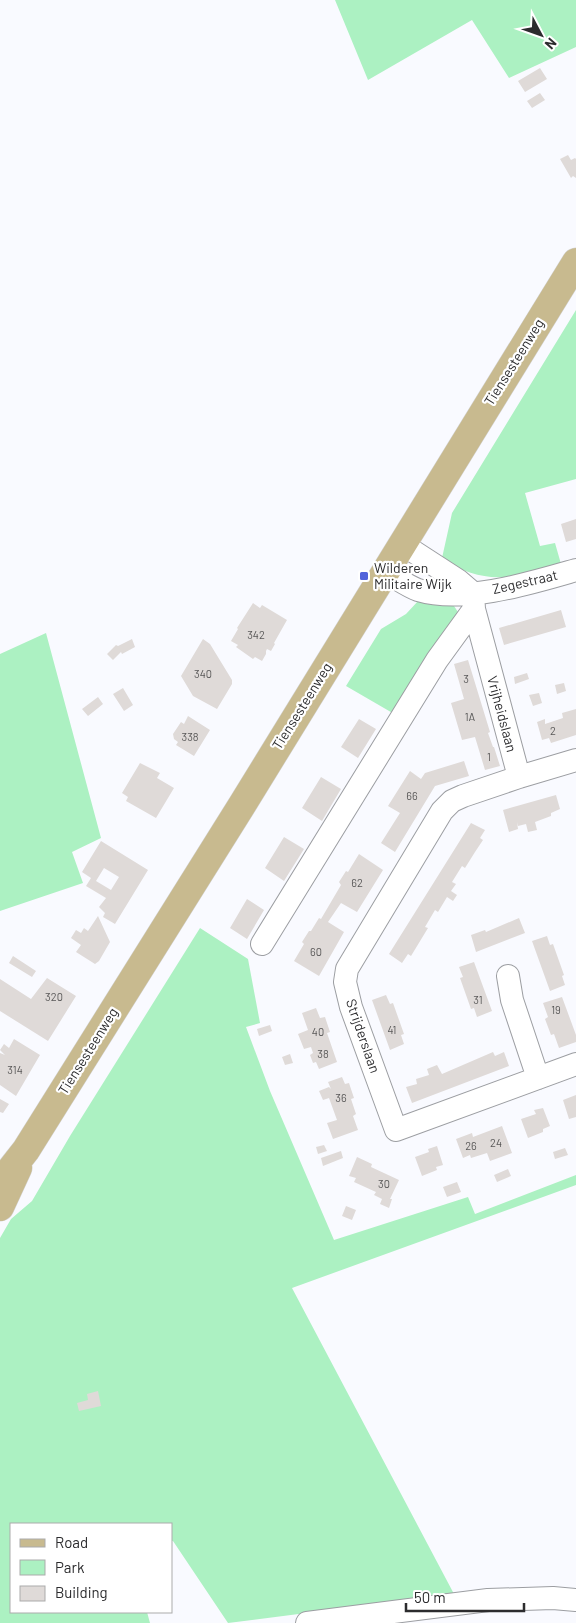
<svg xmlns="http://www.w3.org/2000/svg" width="576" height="1623" font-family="Barlow,sans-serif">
<rect width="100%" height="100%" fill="#f9faff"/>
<!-- green -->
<path fill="#acf1c2" d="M335 0H576V47L509 78 472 20 368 80Z
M576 310V479L525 493 540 546 555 543 561 564C516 578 483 587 442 558L452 513Z
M419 600 452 603 458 612 396 715 346 686 381 629 406 614Z
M46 633 101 838 72 852 83 883 0 911V654Z
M200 928 248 959 260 1023 246 1027 270 1091 334 1240 468 1197 475 1214 576 1175V1185L292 1288 454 1594 228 1623 173 1541H171V1524H11V1612H147L150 1623H0V1238L11 1219 32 1201 70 1136Z"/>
<!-- building -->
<path fill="#dfdad8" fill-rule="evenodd" d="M540 68 547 79 525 92 518 81Z
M540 93 545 100 532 108 527 101Z
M568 155 571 160 575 158 576 159V178L573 176 571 178 560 159Z
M576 519V539L566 542 561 524Z
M253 603 260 608 262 605 287 620 274 643 275 644 271 651 267 649 266 651V654L262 661 255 657 253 659 236 647 238 645 231 641 238 629 237 628Z
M561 610 566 627 504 645 499 628Z
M132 639 135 647 122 654 121 652 113 660 107 654 116 645 118 646Z
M203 639 210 644 232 680V684L217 709 193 696 181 676Z
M468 660 490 732 488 733 493 747H494L500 766 485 770 475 737 462 740 451 703 464 699 454 664Z
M527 673 529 679 515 684 514 677Z
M564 683 566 691 557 694 555 685Z
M123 688 133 705 124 711 113 694Z
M539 693 542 703 533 706 529 695Z
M98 697 103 704 88 716 82 709Z
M576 709V735L551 743 549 738 542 740 537 722 545 719V724L563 718 562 713Z
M188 716 210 730 194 756 176 745 178 742 174 739 173 734 181 722 184 724Z
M359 719 376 729 358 758 341 747Z
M464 761 469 776 435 786 395 852 381 843 400 813 388 806 410 771 421 779 425 773Z
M140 763 160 773 157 778 174 788 156 818 126 801 128 797 122 793Z
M321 777 341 789 322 821 302 808Z
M556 795 560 809 551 813V816L535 822 537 830 528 832 526 824 518 826 517 822 518 829 509 832 503 810Z
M471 823 485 830 480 838 483 840 475 852 465 868 462 866 452 882 456 884 451 891 457 895 453 901 447 897 438 912 435 910 425 927 428 928 411 956 408 954 402 963 389 954Z
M284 837 304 849 284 881 265 868Z
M101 841 148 870 115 924 103 917 105 913 99 907 106 898 86 886 91 878 82 872ZM104 868 119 877 111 890 96 881Z
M359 854 383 870 357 912 341 903 328 922 344 932 319 976 294 961 304 944 302 942 309 931H311L319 918 321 919 341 885 339 882 346 871 348 872Z
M247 899 264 910 247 939 230 928Z
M98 916 110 942 99 961 95 964 76 952 81 945 71 938 76 930 81 933 84 928 88 931Z
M519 918 525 933 476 952 471 935 485 930 486 932Z
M547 936 550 945 553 944 564 975 562 976 565 985 550 991 532 941Z
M13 956 36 971 32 977 9 963Z
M474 962 492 1011 477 1017 474 1008 471 1009 460 978 463 977 459 967Z
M47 978 76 996 48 1041 0 1011V979L31 999Z
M386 995 390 1004 393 1003 404 1034 401 1035 404 1044 390 1050 372 1000Z
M562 997 576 1035V1042L559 1048 554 1034 551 1035 545 1019 548 1017 543 1003Z
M316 1008 320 1018 325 1017 330 1032 327 1033 337 1062 319 1069 316 1062 313 1063 310 1055 313 1053 311 1047 304 1049 298 1034 308 1030 302 1013Z
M270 1025 272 1031 259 1036 257 1029Z
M14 1039 40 1055 16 1096 0 1085V1053L5 1055 0 1050 4 1044 9 1048Z
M493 1052 495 1056 504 1052 509 1066 412 1103 406 1087 417 1084 416 1079 429 1075 427 1069 437 1065 442 1074Z
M290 1054 293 1063 285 1065 282 1057Z
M342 1077 345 1084 349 1083 354 1098 351 1099 356 1114 353 1116 358 1130 333 1139 327 1123 337 1120 329 1098 323 1100 319 1091 329 1087 331 1089 328 1082Z
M576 1095V1117L569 1119 563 1100Z
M0 1099 9 1104 3 1113 0 1112Z
M543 1108 550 1126 543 1129V1132L528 1138 521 1119 536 1114 534 1110Z
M502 1126 512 1153 490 1161 487 1153 471 1158 470 1155 463 1158 456 1139 472 1133 473 1137Z
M324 1145 327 1151 318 1154 316 1147Z
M437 1146 443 1165 436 1167 437 1170 422 1176 415 1157 429 1152 428 1149Z
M565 1148 568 1155 555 1159 553 1152Z
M341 1151 343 1158 323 1166 321 1158Z
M357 1157 372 1164 371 1167 399 1180 390 1199H392L389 1208 380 1204 382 1199 374 1195 376 1192 354 1182 356 1178 349 1176Z
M508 1169 511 1176 497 1182 494 1175Z
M457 1182 461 1192 447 1197 443 1187Z
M346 1206 356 1210 352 1220 342 1216Z
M98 1391 101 1406 79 1411 77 1403 88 1400 87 1394Z"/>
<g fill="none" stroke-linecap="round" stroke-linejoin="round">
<!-- minor casing -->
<g stroke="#9c9ea2" stroke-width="24">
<path id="minor" d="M402 544 459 581 473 593
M385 572C395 577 407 586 418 590 464 604 531 583 576 570
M473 593 474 609 519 777 576 760
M519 777 463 796 452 801 442 811 347 969 345 982 351 1007 396 1130 576 1064
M262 944 437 660 474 609
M508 976 512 1000 538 1078
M307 1623 488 1600 553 1598 576 1600"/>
</g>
<!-- major casing -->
<g stroke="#d5d5d5" stroke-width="29">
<path id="major" d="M0 1183 26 1150 242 805 576 262
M0 1207 18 1168"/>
</g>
<!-- minor -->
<use href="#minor" stroke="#fff" stroke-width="22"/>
<!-- major -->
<use href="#major" stroke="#c8ba8f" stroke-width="28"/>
</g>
<!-- markers -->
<rect fill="#5264da" stroke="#fff" stroke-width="2" x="359" y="571" width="10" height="10" rx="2.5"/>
<g text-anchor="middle" stroke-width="4.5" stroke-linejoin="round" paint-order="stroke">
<!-- number labels -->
<g font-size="11" fill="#595858">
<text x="256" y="639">342</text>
<text x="203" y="678">340</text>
<text x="466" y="683">3</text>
<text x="470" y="721">1A</text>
<text x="553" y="735">2</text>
<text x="190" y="741">338</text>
<text x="489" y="761">1</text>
<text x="412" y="800">66</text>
<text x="357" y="887">62</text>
<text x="316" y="956">60</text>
<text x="54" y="1001">320</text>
<text x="478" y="1004">31</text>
<text x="556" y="1014">19</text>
<text x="392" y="1034">41</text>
<text x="318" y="1036">40</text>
<text x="323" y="1058">38</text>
<text x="15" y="1074">314</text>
<text x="341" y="1102">36</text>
<text x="496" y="1147">24</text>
<text x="471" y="1150">26</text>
<text x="384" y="1188">30</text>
</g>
<!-- street labels -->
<g font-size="14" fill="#2c2c2e" stroke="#fff">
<text transform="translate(514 362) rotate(-58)" y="5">Tiensesteenweg</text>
<text transform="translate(525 582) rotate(-13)" y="5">Zegestraat</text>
<text transform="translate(302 706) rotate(-58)" y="5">Tiensesteenweg</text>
<text transform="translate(502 714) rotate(75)" y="5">Vrijheidslaan</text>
<text transform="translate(363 1036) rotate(71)" y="5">Strijderslaan</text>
<text transform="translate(88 1051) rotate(-58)" y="5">Tiensesteenweg</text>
</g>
<!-- poi labels -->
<g font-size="14" fill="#2c2c2e" stroke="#fff" text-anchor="start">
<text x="374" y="573">Wilderen<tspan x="374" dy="16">Militaire Wijk</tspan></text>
</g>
</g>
<!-- legend -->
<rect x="10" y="1523" width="162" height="90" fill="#ffffff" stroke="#ababab"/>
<rect x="20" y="1539" width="25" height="8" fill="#c8ba8f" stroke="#ababab"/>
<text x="55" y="1548" font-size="15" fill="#2c2c2e">Road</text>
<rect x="20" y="1560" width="25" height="15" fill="#acf1c2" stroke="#ababab"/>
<text x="55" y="1573" font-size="15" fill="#2c2c2e">Park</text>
<rect x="20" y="1586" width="25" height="15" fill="#dfdad8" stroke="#ababab"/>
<text x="55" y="1598" font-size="15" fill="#2c2c2e">Building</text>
<!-- north arrow -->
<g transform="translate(541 35) rotate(131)" stroke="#ffffff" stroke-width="4" paint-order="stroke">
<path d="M0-4L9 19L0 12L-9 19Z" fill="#2c2c2e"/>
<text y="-8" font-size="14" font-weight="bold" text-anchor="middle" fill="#2c2c2e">N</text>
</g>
<!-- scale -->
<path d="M406 1603v8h118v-8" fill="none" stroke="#2c2c2e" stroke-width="2.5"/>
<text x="414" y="1603" font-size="15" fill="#2c2c2e" stroke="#ffffff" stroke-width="4" paint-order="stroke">50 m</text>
</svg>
